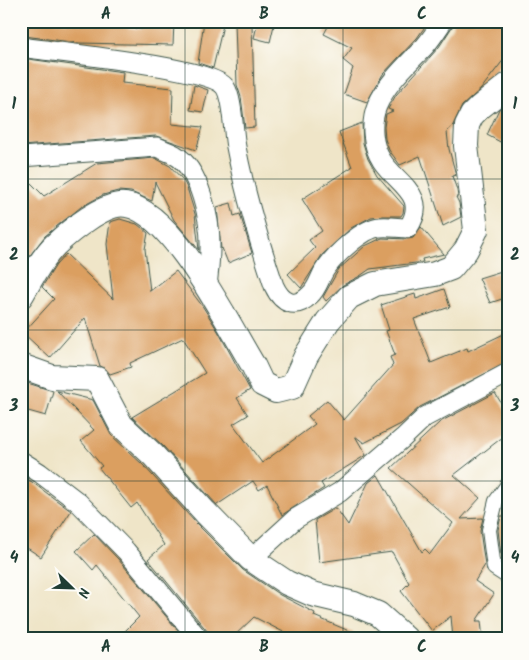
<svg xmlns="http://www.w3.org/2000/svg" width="529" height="660" font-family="Kalam,sans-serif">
<rect width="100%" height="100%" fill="#fdfcf7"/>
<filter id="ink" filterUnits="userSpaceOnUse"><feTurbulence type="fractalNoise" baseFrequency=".02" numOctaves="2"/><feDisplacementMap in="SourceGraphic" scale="10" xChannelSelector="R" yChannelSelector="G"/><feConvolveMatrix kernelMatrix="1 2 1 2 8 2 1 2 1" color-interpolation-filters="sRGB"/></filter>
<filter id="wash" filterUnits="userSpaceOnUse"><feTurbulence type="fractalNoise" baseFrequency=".0096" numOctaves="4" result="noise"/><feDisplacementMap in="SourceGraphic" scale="20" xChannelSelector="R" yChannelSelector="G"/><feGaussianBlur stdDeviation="1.12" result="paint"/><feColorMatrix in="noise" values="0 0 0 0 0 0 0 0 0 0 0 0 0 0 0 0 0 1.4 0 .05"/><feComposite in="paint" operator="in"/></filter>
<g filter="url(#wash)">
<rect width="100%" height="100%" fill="#efe5c8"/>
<g id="blocks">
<!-- building -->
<path fill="#db9f60" d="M28 21H52L142 29V21L174 22 173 45 79 43 24 36Z
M204 21H224L213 68 198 63Z
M258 21H275L270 42 254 38Z
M331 21H429L417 38 383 74 367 102 344 94 353 68 343 60 352 48 324 34Z
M454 21H508V54L481 89 462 106 453 125 447 132 449 149 456 175 452 176 457 190 458 197H456L459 203 461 217 443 226 420 156 400 165 389 150 385 139 384 127 386 114 393 111 388 109 396 95 439 47 452 27Z
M235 22 252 25 255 127 245 128 241 97 237 85Z
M21 58 123 72 122 83 173 88 172 124 203 127 196 150 156 136 21 146Z
M194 85 208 90 203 112 190 110Z
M508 103V146L487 135 499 109Z
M362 123 363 143 368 159 377 175 404 206 403 213 401 216H383L371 217 351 228 322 255 301 288 288 274 315 248 309 240 322 231 302 199 352 167 339 132Z
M155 158 170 166 183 180 187 188 195 214 199 250 174 220 155 182 152 201 131 192 118 191 103 195 81 207 45 236 21 267V173L44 196 97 163Z
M231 203 234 216 240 214 252 253 228 263 222 248 221 249 217 207Z
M120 219 137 224 148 233 145 249 150 291 176 271 203 307 218 331 250 390 237 398 248 415 233 424 262 463 315 424 308 416 327 400 344 420 393 365 390 357 395 355 386 331 389 330 381 305 415 294 416 299 444 289 450 307 414 319 431 363 467 348 468 351 508 332V362L420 407 401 424 364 443 355 436 366 455 321 483 324 488 282 515 267 485 259 490 253 481 217 505 163 446 132 417 205 373 183 338 130 363 131 367 110 374 105 368 100 366 85 318 50 358 23 333 54 299 42 287 56 265 66 254 113 299 107 244 110 222Z
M421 227 444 254 422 259 423 262 370 269 360 276 343 285 326 301 323 297 339 269 365 246 382 238 408 239 413 238Z
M508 269V297L490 303 479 278Z
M21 381 53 391 46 416 21 409Z
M57 391 93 400 111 435 143 465 195 522 243 570 280 595 315 613 314 616 368 639H297L254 617 231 639H211L208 632 148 559 164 545 137 503 131 508 99 468 102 466 81 441 94 430Z
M495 393 508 414V433L454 475 480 498 461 519 483 518 480 531 485 565 475 581 494 594 476 621H481L483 639H453L451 616 432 631 401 591 409 583 392 552 319 562 315 520 336 508 348 525 368 483 378 475 422 552 425 549 430 554 453 523 391 468 440 422Z
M21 474 71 511 41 557 21 544Z
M501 516H508V553L501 554 498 530Z
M94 534 118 559 180 633 174 639H117L139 617 97 565 93 570 76 551Z"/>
</g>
</g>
<g filter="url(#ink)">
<use href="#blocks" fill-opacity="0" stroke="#3e564a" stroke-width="1"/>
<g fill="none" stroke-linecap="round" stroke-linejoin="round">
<!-- pedestrian casing -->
<g stroke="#3e564a" stroke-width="16">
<path id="pedestrian" d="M508 484 496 501 489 530 494 568 508 577"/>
</g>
<!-- minor casing -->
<g stroke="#3e564a" stroke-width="21">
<path id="minor" d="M21 47C54 52 211 67 225 87 233 99 233 132 236 147 245 194 259 241 274 286 282 303 295 310 310 295 318 288 320 276 326 268 336 254 363 228 380 227 389 226 399 228 408 228 430 196 397 184 382 161 372 146 370 123 377 106 387 82 408 64 425 46 432 38 437 30 443 21
M21 157 157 147C163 150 170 152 175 155 200 169 211 222 210 249 210 262 208 275 207 288
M21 461 40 473 78 502 126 551 199 639
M251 559 295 519 340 492 403 438 425 417 508 373"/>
</g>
<!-- tertiary casing -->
<g stroke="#3e564a" stroke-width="26">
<path id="tertiary" d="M21 296C31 279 41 259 55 245 69 232 106 201 126 205 173 212 229 326 253 365L262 384 276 391 292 387 306 356 328 321 349 297 375 284 435 274 451 268 466 250 476 230 466 146 467 125 472 115 479 108 508 85
M21 366 52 377 97 379 121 425 153 455 205 512 251 559 287 583 312 594 354 604 378 614 406 639"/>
</g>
<!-- pedestrian -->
<use href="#pedestrian" stroke="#fff" stroke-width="14"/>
<!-- minor -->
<use href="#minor" stroke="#fff" stroke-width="19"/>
<!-- tertiary -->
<use href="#tertiary" stroke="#fff" stroke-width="24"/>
</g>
</g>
<!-- grid -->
<path fill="none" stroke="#1f3d34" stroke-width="1" stroke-opacity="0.55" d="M185 21V639M343 21V639M21 179H508M21 330H508M21 481H508"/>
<!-- margin -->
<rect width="529" height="660" fill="none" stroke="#fdfcf7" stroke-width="55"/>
<!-- north arrow -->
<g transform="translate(72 588) rotate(113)" stroke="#fdfcf7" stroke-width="4" paint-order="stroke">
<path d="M0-4L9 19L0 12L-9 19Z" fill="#1f3d34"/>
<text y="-8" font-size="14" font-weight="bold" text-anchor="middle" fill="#1f3d34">N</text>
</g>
<rect x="28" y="28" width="474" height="604" fill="none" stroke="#1f3d34" stroke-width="2"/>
<g font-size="16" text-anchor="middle" font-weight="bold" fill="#1f3d34">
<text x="106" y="19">A</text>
<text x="264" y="19">B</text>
<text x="422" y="19">C</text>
<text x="14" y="109">1</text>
<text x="515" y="109">1</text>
<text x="14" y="260">2</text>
<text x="515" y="260">2</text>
<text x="14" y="411">3</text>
<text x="515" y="411">3</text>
<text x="14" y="563">4</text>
<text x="515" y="563">4</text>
<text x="106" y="652">A</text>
<text x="264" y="652">B</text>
<text x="422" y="652">C</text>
</g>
</svg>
